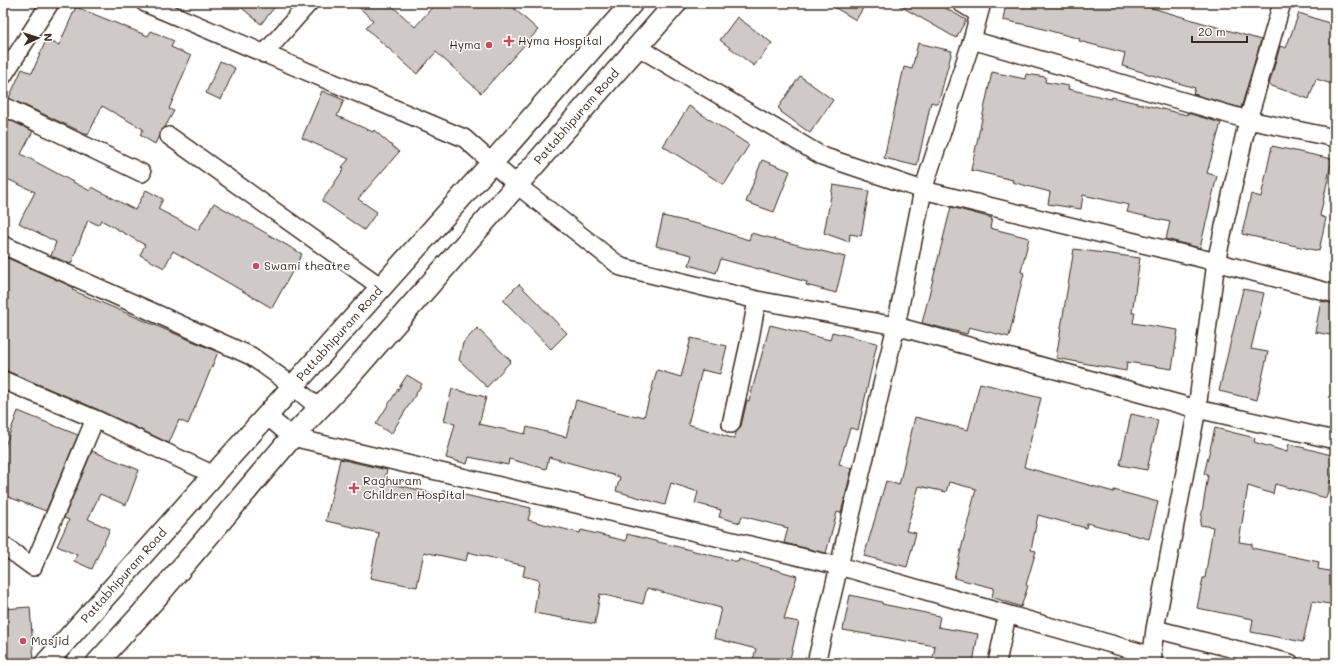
<svg xmlns="http://www.w3.org/2000/svg" width="1338" height="666" font-family="Mali,sans-serif">
<rect width="100%" height="100%" fill="#fff"/>
<filter id="ink" filterUnits="userSpaceOnUse"><feTurbulence type="fractalNoise" baseFrequency=".025" numOctaves="2"/><feDisplacementMap in="SourceGraphic" scale="8" xChannelSelector="R" yChannelSelector="G"/><feConvolveMatrix kernelMatrix="1 2 1 2 8 2 1 2 1" color-interpolation-filters="sRGB"/></filter>
<g filter="url(#ink)">
<!-- building -->
<path fill="#cfcac7" stroke="#3b2a1e" d="M236 3H278L261 24Z
M354 3H389L415 27 436 3H508L538 30 481 93 436 52 417 74 366 28 373 20Z
M827 3H866L856 20Z
M895 3H937L966 20 956 38Z
M1006 3H1135L1261 40 1241 108 1193 94 1195 88 1122 66 1125 53 1079 41 1080 39 1032 26 1003 20Z
M76 7 148 36 151 31 174 41 171 47 191 56 169 109 174 111 165 127 161 131 155 144 140 135 143 129 102 106 88 135 9 98 22 69 32 73 46 40 59 45Z
M1299 13 1335 25V85L1316 79 1309 99 1269 85 1280 46 1286 48Z
M737 17 772 43 754 66 720 40Z
M918 43 952 51 938 104 931 102 917 166 884 158 904 67 912 69Z
M220 61 235 68 221 100 206 93Z
M992 72 1025 79 1026 74 1046 77 1045 82 1069 86 1068 89 1111 99 1112 97 1187 115V113L1221 123 1207 173 1217 176 1200 248 1166 239 1170 222 1127 212 1129 205 1083 195 1081 209 1048 204 1050 192 1012 182 1013 180 971 170Z
M800 76 833 100 810 133 781 112V110L778 108Z
M322 91 344 100 337 116 373 132 374 130 399 152 358 199 377 212 364 230 322 201 344 169 342 167 349 159 302 138Z
M689 106 749 145 724 185 663 146Z
M3 117 33 131 21 154 90 191 92 187 135 210 146 190 163 199 158 209 198 230 214 203 302 254 272 308 173 251 164 268 140 255 145 245 101 220 98 225 88 220 71 264 51 256 56 242 19 223 35 192 3 177Z
M1272 146 1332 159 1320 216 1326 218 1319 251 1242 234 1251 194 1261 197Z
M762 160 790 171 774 212 746 202Z
M833 185 869 191 861 236 850 234 849 242 824 233Z
M951 207 992 218 990 228 1029 238 1021 272 1024 273 1009 337 969 327 967 334 922 323Z
M663 216 702 225 749 240 751 233 845 257 836 293 806 285 807 282 721 259 716 273 689 265 692 255 656 246Z
M1074 249 1140 258 1132 313H1135L1133 323 1178 330 1172 369 1127 362 1126 371 1056 358Z
M3 256 73 287 72 290 218 352 188 424 179 420 169 443 99 410 7 371V369L3 367Z
M519 284 567 333 551 349 503 300Z
M1243 289 1264 293 1251 349 1268 352 1257 400 1219 391Z
M1321 301 1335 304V336L1315 332Z
M770 325 830 340 832 332 877 343 858 430 850 428 839 464 852 468 841 513 837 512 826 553 784 543 788 528 742 516 740 523 719 517 721 510 695 503 698 492 671 483 665 505 616 491 620 477 549 457 546 469 509 459 508 465 469 457 467 464 446 458 455 424 444 421 452 389 486 397 479 424 525 434 527 427 566 437 576 400 636 417 637 415 644 417 657 370 681 377 691 338 727 346 720 374 702 370 688 424 735 439 736 432 741 426 747 400 749 401Z
M477 328 511 361 487 387 459 360 463 343Z
M407 375 422 384 391 434 376 424Z
M980 383 1041 398 1024 467 1114 492V490L1158 502 1149 539 1087 523 1086 528 1038 515 1031 550 1036 551 1026 585 1028 586 1021 607 992 597 994 588 954 578 976 489 949 482 946 492 919 486 906 531 916 533 907 567 864 556 886 481 899 485 915 417 968 430Z
M18 411 78 435 46 511 3 495V451Z
M1131 414 1158 420 1147 470 1120 465Z
M1215 428 1255 438 1254 442 1287 452 1289 444 1335 456V464L1326 498 1275 484 1273 494 1248 486 1239 542 1252 544V548L1319 562 1318 569 1335 572V605L1312 601 1303 642 1251 632 1253 619 1197 608 1203 578H1205L1213 527 1200 525 1208 475 1204 474Z
M92 451 139 470 126 505 100 494 88 519 110 529 92 569 74 561 77 555 57 546 69 520 64 518Z
M340 459 387 470 384 482 442 495 443 490 500 503 501 501 531 508 528 520 580 533 581 530 626 541 627 534 738 562 739 559 797 576 784 619 799 622 789 663H752L756 649 714 638 721 608 647 588 643 604 600 594 595 624 534 613 539 580 523 576 525 566 468 552 466 561 424 552 417 587 370 578 379 533 326 521Z
M850 595 882 602V604L940 616 938 627 978 634 973 663H932L935 646 843 630Z
M30 607 34 661 3 663V609Z"/>
<g fill="none" stroke-linecap="round" stroke-linejoin="round">
<!-- minor casing -->
<g stroke="#3b2a1e" stroke-width="20">
<path id="minor" d="M145 3 464 138 517 185 621 267 757 300 896 326 1197 409 1335 440
M961 3 979 14
M972 40 1248 120 1335 138
M638 47 822 156 923 190 1216 262 1335 294
M264 54 309 3
M3 76 50 3
M3 106 142 173
M169 136 381 287
M3 245 251 356 293 386 320 409
M3 380 95 419 214 475
M266 415 292 437 839 566 1153 656
M731 424 749 344 757 300
M3 545 33 567 95 419
M1155 629 1290 663
M816 663 896 326 923 190 972 40 982 3
M997 663 1007 615
M1151 663 1155 629 1197 409 1216 262 1248 120 1282 3"/>
</g>
<!-- tertiary casing -->
<g stroke="#3b2a1e" stroke-width="24">
<g id="tertiary">
<path id="s1" d="M46 663 492 163 632 3"/>
<path id="s2" d="M97 663 155 599 292 437 348 378 676 3"/>
</g>
</g>
<!-- minor -->
<use href="#minor" stroke="#fff" stroke-width="17"/>
<!-- tertiary -->
<use href="#tertiary" stroke="#fff" stroke-width="21"/>
</g>
</g>
<!-- markers -->
<g fill="#d1495b" stroke="#fff" stroke-width="1.5">
<path d="M507 35h4v4h4v4h-4v4h-4v-4h-4v-4h4z"/>
<circle cx="489" cy="45" r="4"/>
<circle cx="256" cy="266" r="4"/>
<path d="M352 482h4v4h4v4h-4v4h-4v-4h-4v-4h4z"/>
<circle cx="23" cy="641" r="4"/>
</g>
<g text-anchor="middle" stroke-width="3" stroke-linejoin="round" paint-order="stroke">
<!-- poi labels -->
<g font-size="12" fill="#3b2a1e" stroke="#fff" text-anchor="start">
<text x="518" y="45">Hyma Hospital</text>
<text x="481" y="49" text-anchor="end">Hyma</text>
<text x="264" y="270">Swami theatre</text>
<text x="363" y="485">Raghuram<tspan x="363" dy="14">Children Hospital</tspan></text>
<text x="31" y="645">Masjid</text>
</g>
<!-- street labels -->
<g font-size="12" fill="#3b2a1e" stroke="#fff">
<text dy="4" stroke="none"><textPath href="#s2" startOffset="727">Pattabhipuram Road</textPath></text>
<text dy="4" stroke="none"><textPath href="#s1" startOffset="441">Pattabhipuram Road</textPath></text>
<text dy="4" stroke="none"><textPath href="#s1" startOffset="117">Pattabhipuram Road</textPath></text>
</g>
</g>
<!-- margin -->
<rect width="1338" height="666" fill="none" stroke="#fff" stroke-width="16"/>
<rect x="8" y="8" width="1322" height="650" fill="none" stroke="#3b2a1e" stroke-width="1.5" filter="url(#ink)"/>
<!-- north arrow -->
<g transform="translate(38 38) rotate(86)" stroke="#ffffff" stroke-width="3" paint-order="stroke">
<path d="M0-3L7 15L0 10L-7 15Z" fill="#3b2a1e"/>
<text y="-6" font-size="11" font-weight="bold" text-anchor="middle" fill="#3b2a1e">N</text>
</g>
<!-- scale -->
<path d="M1192 36v6h55v-6" fill="none" stroke="#3b2a1e" stroke-width="2"/>
<text x="1198" y="36" font-size="12" fill="#3b2a1e" stroke="#ffffff" stroke-width="3" paint-order="stroke">20 m</text>
</svg>
